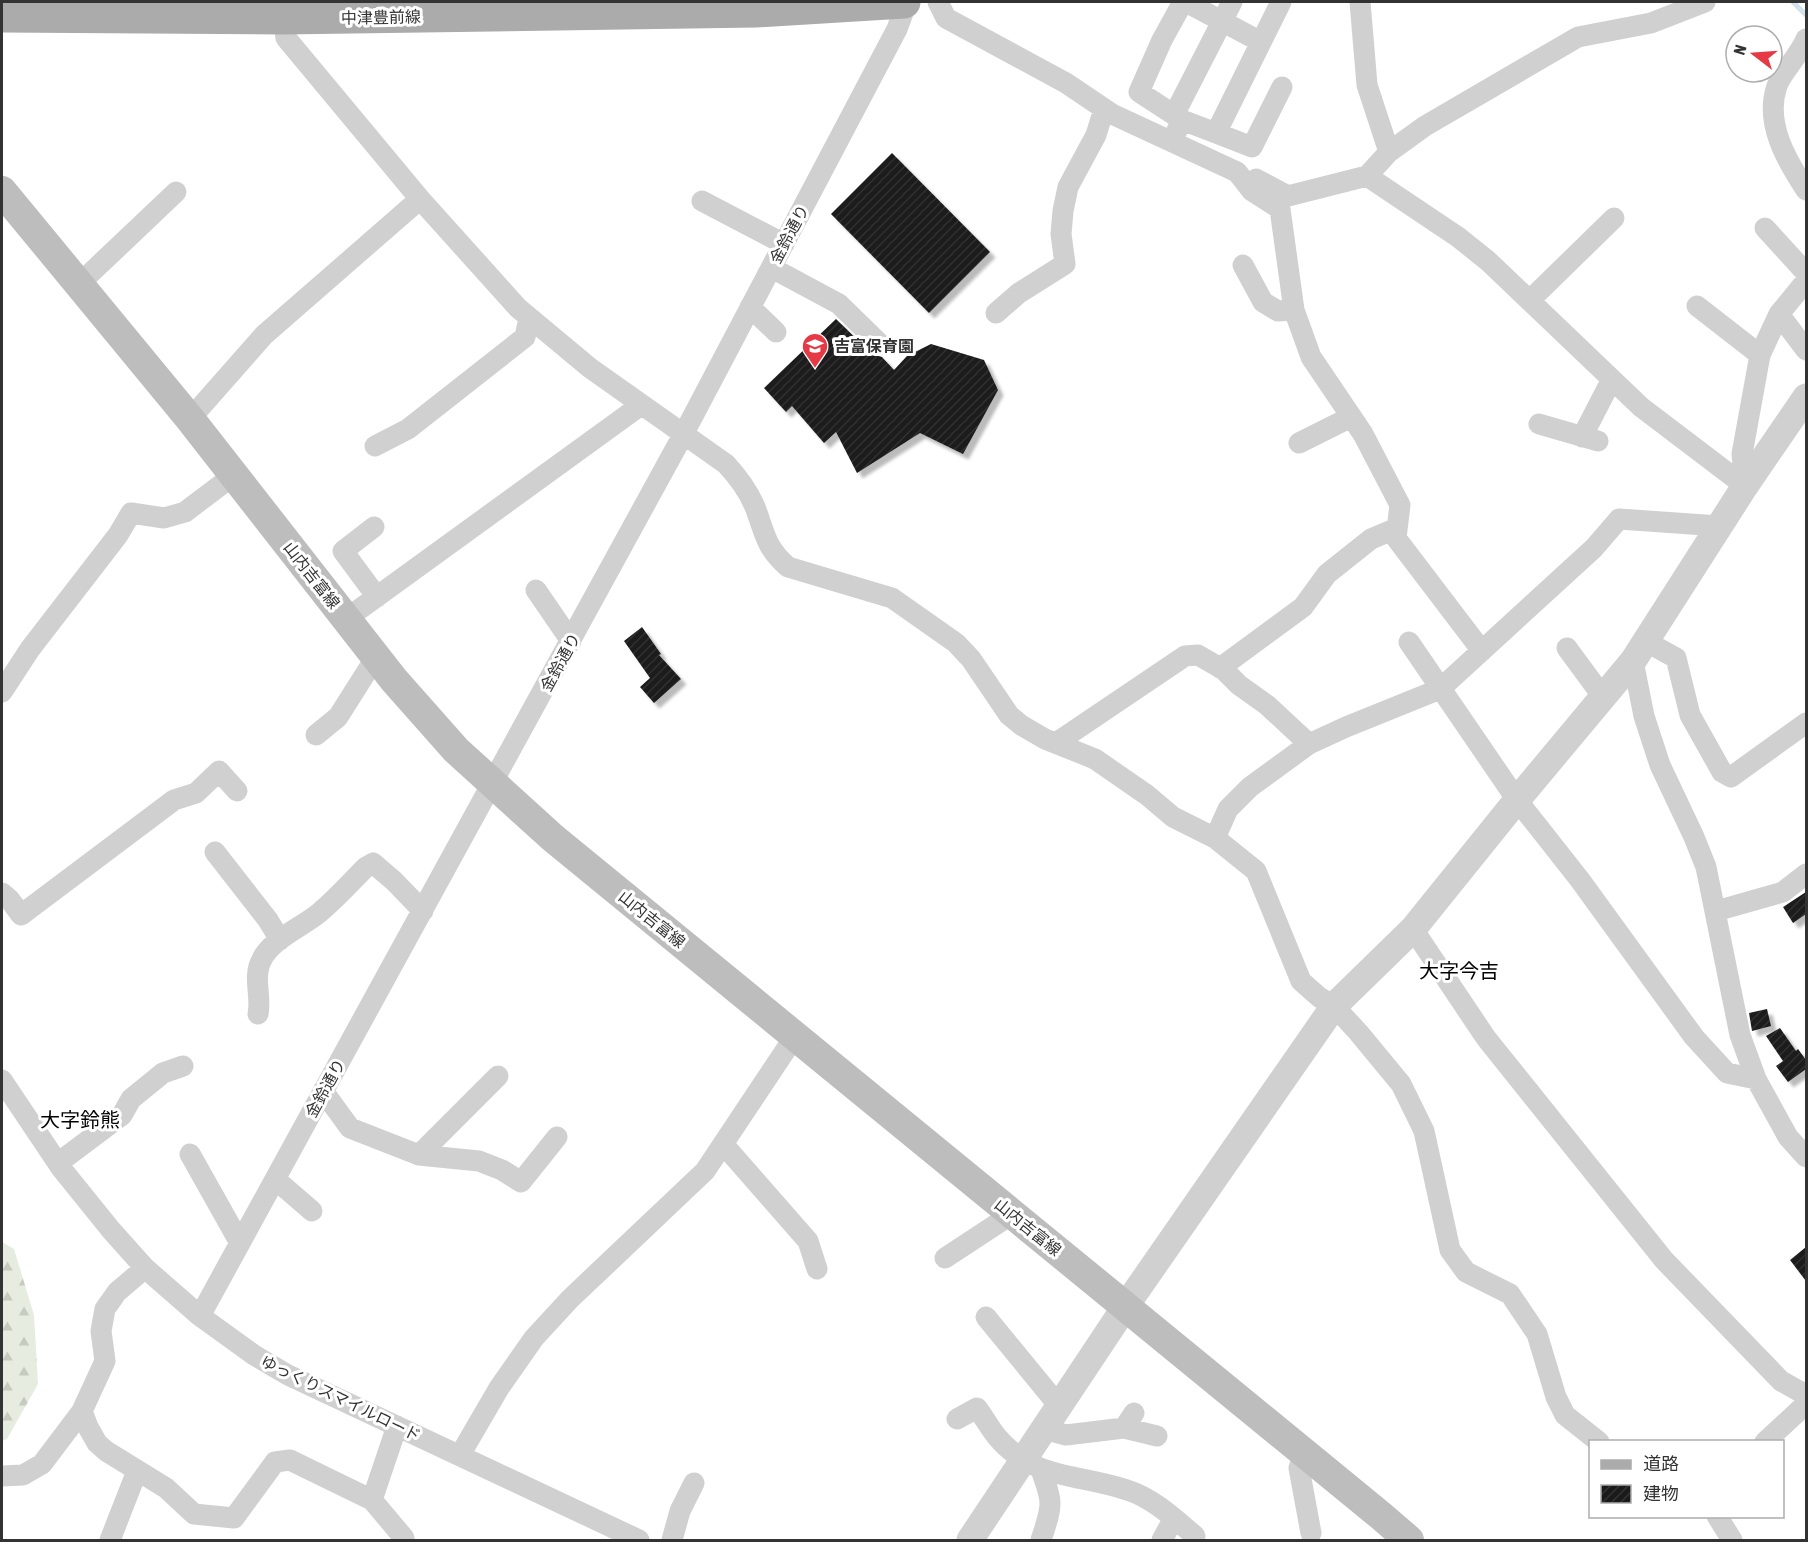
<svg xmlns="http://www.w3.org/2000/svg" width="1808" height="1542" font-family="'Asap Condensed','Noto Sans JP',sans-serif">
<defs>
<pattern id="forest-firs" width="22" height="20" patternUnits="userSpaceOnUse" patternTransform="scale(1.5)"><rect width="22" height="20" fill="#e6ecdf"/><path d="M5 1l3.5 6h-7zM16 11l3.5 6h-7z" fill="#c6cbc0"/></pattern>
<pattern id="building-hatch" width="6" height="6" patternUnits="userSpaceOnUse" patternTransform="scale(1.5)"><rect width="6" height="6" fill="#1a1a1a"/><path d="M-1 1l2-2M0 6l6-6M5 7l2-2" fill="none" stroke="#333"/></pattern>
<filter id="shadow"><feDropShadow dx="5.5" dy="5.5" stdDeviation="1.5" flood-color="#0004"/></filter>
</defs>
<rect width="100%" height="100%" fill="#fff"/>
<!-- forest -->
<path fill="url(#forest-firs)" d="M2 1242 14 1249 34 1315 38 1384 7 1439 2 1441Z"/>
<g fill="none" stroke-linecap="round" stroke-linejoin="round">
<!-- stream -->
<path stroke="#cfe2ee" stroke-width="5" d="M1793 2 1806 15"/>
</g>
<!-- building -->
<path fill="url(#building-hatch)" filter="url(#shadow)" d="M892 153 990 252 929 313 831 214Z
M836 319 872 354 882 357 894 370 907 356 931 344 984 360 998 390 963 454 920 433 857 473 836 432 824 443 792 406 786 412 764 388Z
M642 627 661 654 659 655 681 679 654 703 640 687 650 678 624 641Z
M1806 892V914L1793 923 1783 907Z
M1767 1009 1771 1026 1752 1031 1749 1013Z
M1780 1028 1796 1051 1798 1049 1806 1060V1069L1788 1082 1776 1066 1783 1061 1766 1036Z
M1806 1247V1281L1790 1260Z"/>
<g fill="none" stroke-linecap="round" stroke-linejoin="round">
<!-- minor -->
<path stroke="#d0d0d0" stroke-width="21" d="M938 2 946 18 1066 83 1112 114 1237 172 1252 191 1280 209 1294 310 1311 357 1363 434 1400 505 1396 538 1482 651
M1186 2 1261 42
M283 18 286 38 420 199 518 308 590 368 726 464C738 477 748 490 755 507 765 533 765 547 788 567L892 598 956 643 971 659 1009 715 1021 725 1045 739 1095 759 1147 795 1173 817 1215 838 1256 871 1301 981 1319 997 1334 1006 1358 1032 1401 1084 1424 1131 1450 1250 1466 1272 1510 1294 1537 1334 1556 1397 1565 1415 1599 1442
M1806 39C1799 56 1781 73 1777 86 1764 123 1787 161 1806 190
M1174 115 1232 2
M1182 120 1139 92 1162 40 1183 2
M1216 133 1252 147 1282 87
M1172 141 1182 120 1216 133 1281 2
M1389 152 1425 126 1578 37 1651 23 1705 2
M1367 176 1458 237 1488 261 1641 407 1745 486
M1256 179 1288 196 1367 176 1389 152 1367 85 1360 2
M702 201 784 244
M1765 228 1806 273
M1243 265 1263 302 1278 311 1294 310
M772 268 839 304 881 345
M78 285 176 192
M1530 300 1614 218
M1697 306 1760 355 1742 454 1745 486
M750 307 776 332
M996 313 1019 293 1065 264 1061 234 1063 211 1068 187 1096 135 1104 109
M1779 314 1806 281
M1760 355 1779 314 1806 350
M190 419 264 335 420 199
M1539 424 1598 441
M1582 437 1612 379
M1299 443 1351 417
M375 446 408 429 525 337 529 318
M374 527 343 551 377 597
M536 590 571 641
M346 619 641 405
M1645 641 1676 658 1690 715 1722 772 1731 777 1806 723
M1409 642 1517 800 1580 880 1694 1037 1727 1073 1756 1079
M1567 648 1603 697
M1633 661 1644 716 1660 765 1694 837 1706 867 1740 1035 1756 1079 1788 1137 1806 1157
M1220 668 1303 607 1327 574 1371 539 1397 528
M2 692 30 649 118 535 131 513 164 518 185 512 234 475
M316 735 338 717 376 657
M1056 743 1185 656 1198 655 1224 670 1239 685 1267 705 1309 744
M1215 838 1228 809 1250 787 1309 744 1346 727 1440 689 1594 548 1619 519 1719 526
M215 852 268 920 280 940
M2 893 10 900 21 915 174 800 196 793 219 771 237 791
M1716 911 1783 892 1806 874
M1413 929 1486 1038 1664 1260 1781 1381 1806 1395
M258 1014C262 996 252 977 262 959 272 939 302 927 319 913 336 899 351 882 366 867L373 863 394 881 423 911
M2 1080 61 1168 111 1230 145 1268 200 1316 254 1355 288 1375 639 1540
M323 1091 350 1128 419 1155 479 1161 502 1170 521 1182 557 1137
M723 1144 808 1241 817 1269
M190 1154 240 1243
M419 1155 498 1076
M58 1163 122 1115 131 1099 163 1073 183 1066
M275 1179 312 1211
M945 1258 1012 1214
M200 1316 683 435 897 29 907 2
M986 1317 1059 1406
M82 1411 88 1427 97 1443 106 1451 166 1488 194 1514 234 1518 275 1462 290 1460 372 1500
M957 1419 977 1408C984 1417 990 1429 998 1438 1034 1480 1080 1474 1127 1490 1153 1498 1175 1519 1195 1536
M397 1426 372 1500 404 1538V1540
M1124 1428 1157 1436
M1044 1429 1066 1435 1124 1428 1134 1413
M1765 1442 1806 1404
M1304 1453 1299 1468 1311 1533
M460 1455 499 1388 534 1338 570 1299 705 1171 795 1036
M1041 1470C1054 1504 1052 1506 1041 1540
M2 1476 23 1475 42 1464 82 1411 105 1361 101 1331 105 1309 117 1292 145 1268
M1717 1516 1732 1540
M110 1540 137 1471
M672 1540 680 1511 694 1483
M1162 1540 1174 1518"/>
<!-- tertiary -->
<path stroke="#d0d0d0" stroke-width="27" d="M970 1540 1125 1307 1334 1006 1413 929 1517 800 1633 661 1745 486 1806 397"/>
<!-- secondary -->
<path stroke="#bdbdbd" stroke-width="30" d="M2 191 190 419 394 680 456 750 553 838 1380 1515 1409 1540"/>
<!-- primary -->
<path stroke="#ababab" stroke-width="33" d="M2 16 283 18 756 11 904 2"/>
</g>
<!-- icons -->
<defs>
<g id="school-pin" transform="scale(1.35)"><path d="M0 17L-7.5 6A9.5 9.5 0 1 1 7.5 6Z" fill="#e63946" stroke="#fff"/><path d="M0-5L7-2L0 1L-7-2ZM-4 1L0 2.5L4 1V4Q0 6-4 4Z" fill="#fff"/></g>
</defs>
<g fill-rule="evenodd">
<use href="#school-pin" x="815" y="346"/>
</g>
<g text-anchor="middle" stroke-width="6" stroke-linejoin="round" paint-order="stroke">
<!-- street labels -->
<g font-size="16" fill="#333" stroke="#fff">
<text transform="translate(381 17) rotate(-1)" y="6">中津豊前線</text>
<text transform="translate(789 234) rotate(-62)" y="6">金鈴通り</text>
<text transform="translate(312 575) rotate(52)" y="6">山内吉富線</text>
<text transform="translate(560 662) rotate(-61)" y="6">金鈴通り</text>
<text transform="translate(652 919) rotate(39)" y="6">山内吉富線</text>
<text transform="translate(325 1088) rotate(-61)" y="6">金鈴通り</text>
<text transform="translate(1028 1227) rotate(39)" y="6">山内吉富線</text>
<text transform="translate(341 1398) rotate(26)" y="6">ゆっくりスマイルロード</text>
</g>
<!-- poi labels -->
<g font-size="16" font-weight="bold" fill="#333" stroke="#fff" text-anchor="start">
<text x="834" y="352">吉富保育園</text>
</g>
<!-- quarter labels -->
<g font-size="20" fill="#000" stroke="#fff">
<text x="1459" y="978">大字今吉</text>
<text x="80" y="1127">大字鈴熊</text>
</g>
</g>
<!-- border -->
<rect width="1808" height="1542" fill="none" stroke="#333333" stroke-width="6"/>
<!-- legend -->
<rect x="1589" y="1440" width="195" height="78" fill="#ffffff" stroke="#adadad" stroke-width="1.5"/>
<rect x="1601" y="1460" width="30" height="9" fill="#ababab" stroke="#adadad" stroke-width="1.5"/>
<text x="1643" y="1470" font-size="18" fill="#333333">道路</text>
<rect x="1601" y="1485" width="30" height="18" fill="url(#building-hatch)" stroke="#adadad" stroke-width="1.5"/>
<text x="1643" y="1500" font-size="18" fill="#333333">建物</text>
<!-- north arrow -->
<g transform="translate(1754 54) rotate(287)"><circle r="28" fill="#ffffff" stroke="#adadad" stroke-width="1.5"/>
<path d="M0-4.5L10 22L0 15L-10 22Z" fill="#e63946"/>
<text y="-9" font-size="16" font-weight="bold" text-anchor="middle" fill="#333333">N</text>
</g>
</svg>
